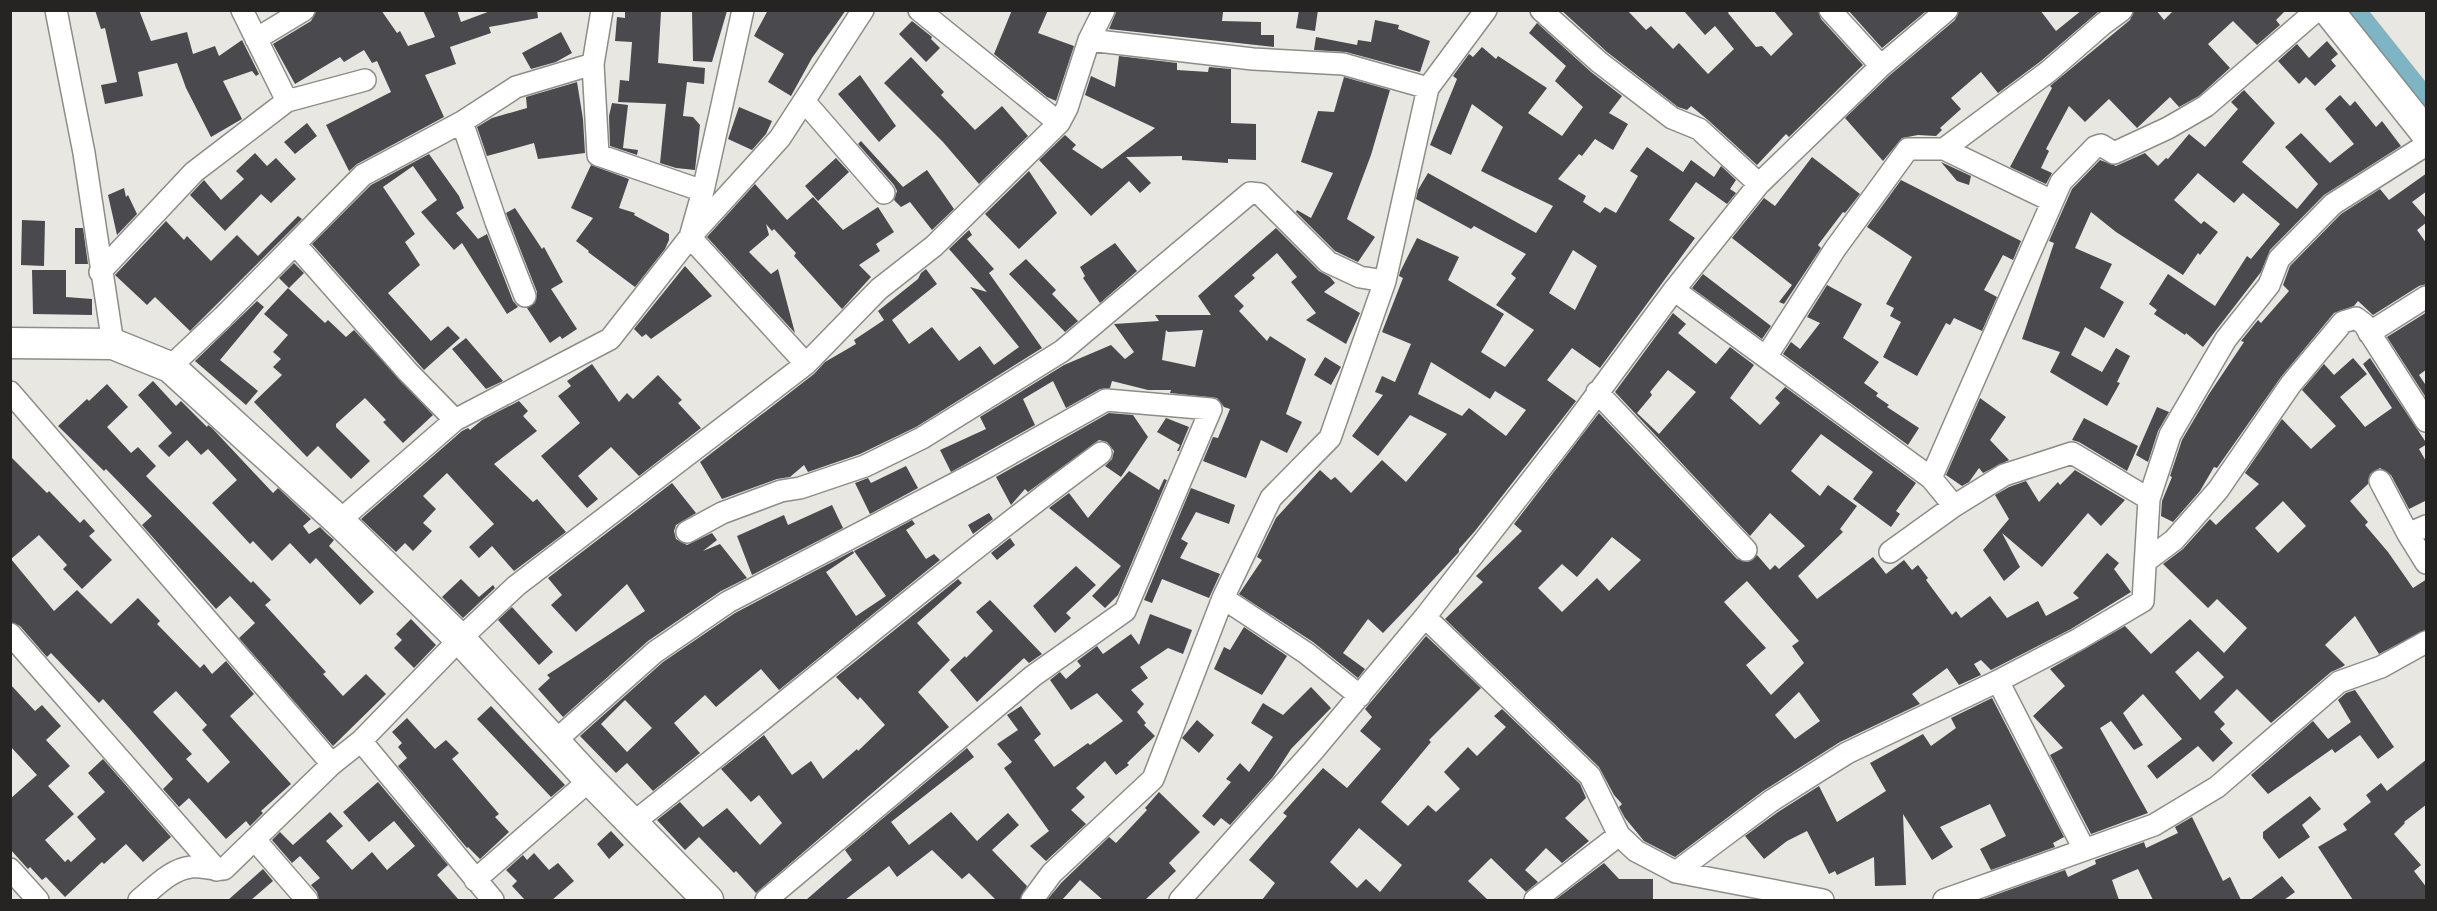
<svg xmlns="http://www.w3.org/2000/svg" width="2437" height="911" font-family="Mulish,sans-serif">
<rect width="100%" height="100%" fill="#e9e7e1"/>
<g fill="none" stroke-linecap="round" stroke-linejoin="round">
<!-- canal -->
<path stroke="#7fb4c4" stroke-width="21" d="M2355 10 2426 99"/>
</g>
<!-- building -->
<path fill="#4a494e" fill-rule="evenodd" d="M95 10H139L151 41 187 32 193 54 215 46 219 56 242 40 259 74 256 76 252 71 223 81 242 119 211 137 186 88 177 63 138 72 143 96 105 104 101 85 117 82 105 28 101 29Z
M317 10H381L397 33 400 31 408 46 435 37 423 10H457L461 22 493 10H537L538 18 489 27 491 33 450 47 456 64 425 75 444 117 357 164 349 171 326 125 391 92 377 61 372 63 364 50 344 62 340 57 295 84 273 44 311 21Z
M625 10 661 12 658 63 705 68 704 84 687 82 683 116 693 117 700 125 695 170 676 168 660 163 666 104 618 102 620 80 629 81 632 42 615 41 617 17 625 18Z
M768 10H846L812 58 791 96 768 82 784 54 754 36Z
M1012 10H1048L1038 33 1074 46 1056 101 1047 97 994 54Z
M1117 10 1223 12 1222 21 1261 22V35H1274V47L1109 29Z
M1299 10H1318L1315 31 1296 28Z
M1561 10H1627L1646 30 1651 26 1673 49 1679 43 1708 74 1734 49 1715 26 1705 35 1683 10H1730L1728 13 1756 47 1762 46 1771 56 1793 34 1773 10H1818L1821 19 1863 65 1789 137 1786 134 1757 165 1708 120 1691 106 1687 110 1678 107 1607 52Z
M1848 10H1924L1925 12 1882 48Z
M1959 10H2040L2056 31 2082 10 2098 12 2041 61 1998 93 1981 72 1951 98 1961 109 1940 128 1942 130 1936 136 1918 135 1902 138 1883 161 1845 118 1890 75 1955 20Z
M2134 10H2156L2164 20 2174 10H2286L2276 20 2280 25 2257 45 2233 21 2208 44 2230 68 2199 96 2179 107 2170 97 2137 128 2109 99 2085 122 2069 106 2046 149 2049 151 2041 168 2052 173 2046 184 2010 167 2052 88 2050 86 2130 20Z
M692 11H727L712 62 693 61Z
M1375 20 1399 25 1398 29 1430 41 1420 72 1346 52 1314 50 1316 37 1357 45 1358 40 1371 42Z
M912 21 932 37 931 39 940 48 926 62 899 34Z
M1537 23 1591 72 1622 96 1609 113 1628 124 1613 150 1595 139 1582 156 1579 154 1558 179 1586 196 1583 202 1600 213 1605 207 1616 213 1638 176 1630 171 1647 147 1683 172 1691 160 1714 177 1721 166 1736 180 1730 189 1736 193 1727 204 1696 182 1669 220 1695 238 1600 368 1572 348 1547 380 1576 401 1475 531 1459 549V552L1406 609 1383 633 1368 619 1343 653 1365 669 1358 678 1313 642 1239 594 1262 560 1257 557 1276 518 1320 470 1331 480 1335 477 1351 493 1382 460 1406 482 1447 434 1410 415 1378 456 1352 436 1383 395 1375 392 1382 376 1395 382 1411 344 1382 332 1403 278 1399 276 1400 272 1417 238 1459 257 1448 280 1504 314 1481 352 1505 367 1534 330 1496 305 1516 278 1511 274 1526 254 1474 226 1471 229 1416 199 1418 190 1428 173 1536 233 1553 206 1481 171 1503 127 1472 104 1451 155 1430 145 1457 79 1453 76 1469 54 1473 57 1482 47 1496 59 1498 56 1547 88 1528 113 1562 136 1583 107 1555 81 1566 66 1529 33ZM1573 250 1597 266 1575 310 1549 293ZM1431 362 1490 399 1495 391 1526 410 1506 436 1469 408 1462 416 1418 394Z
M561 32 572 53 556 62 531 69 522 53Z
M2327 41 2338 54 2331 60 2336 66 2315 86 2306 77 2299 84 2278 61 2297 44 2309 58Z
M1119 56 1177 63V70L1208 72 1209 67 1231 69V123L1256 124V160L1228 159V163L1182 160V156L1126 157 1151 183 1140 193 1129 181 1091 216 1039 160 1065 135 1076 145 1072 149 1102 169 1155 128 1085 95 1091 76 1115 87Z
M911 57 944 92 941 95 975 130 1002 106 1028 136 979 184 943 142 884 83Z
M860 75 896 126 879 142 838 94Z
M1344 77 1390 90 1371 155 1347 219 1375 237 1358 262 1335 251 1296 212 1297 210 1311 218 1333 173 1301 162 1318 111 1334 112Z
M577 82 583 119 585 153 538 159 534 143 487 156 477 127 492 118 527 108 526 97Z
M2244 90 2275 123 2242 162 2297 209 2318 184 2285 147 2301 133 2330 163 2354 144 2325 109 2340 95 2350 106 2355 101 2376 127 2382 121 2401 146 2324 195 2270 250 2261 272 2203 347 2186 333 2185 335 2154 314 2157 310 2149 304 2168 274 2215 306 2247 256 2251 259 2280 224 2243 193 2234 203 2198 173 2174 200 2201 224 2204 221 2218 232 2200 255 2198 253 2183 275 2116 232 2091 212 2075 248 2112 264 2100 288 2124 302 2104 338 2085 327 2071 355 2102 372 2116 348 2130 356 2117 382 2120 383 2107 406 2050 372 2060 352 2022 339 2054 243 2049 241 2072 189 2100 160 2116 166 2145 153 2158 166 2166 158 2168 159 2189 134 2205 147 2238 109 2231 102Z
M612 103 628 105 623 148 638 150 637 155 610 146 609 116Z
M739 107 772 121 766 134 752 150 728 139Z
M307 123 317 136 295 154 284 142Z
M861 141 903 187 927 170 954 209 932 230 910 202 901 207 894 200 897 191 894 185 858 144Z
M255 153 267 166 276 158 296 179 271 203 261 194 225 231 190 195 204 180 221 200 244 179 236 171Z
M429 154 459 196 464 208 456 213 478 239 487 234 513 301 518 307 507 314 462 243 454 250 421 212 437 200 413 166 383 187 415 234 405 242 420 265 388 293 431 341 448 326 460 338 424 370 312 244 371 185Z
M1812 157 1860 194 1845 213 1843 212 1818 245 1821 248 1784 304 1779 302 1792 285 1732 238 1764 198 1775 206Z
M836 158 849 172 818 201 805 186Z
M1941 162 1971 176 1969 185 1957 181Z
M591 165 629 179 619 208 635 213 634 215 669 234V240L665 249 635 287 588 252 589 251 576 241 593 218 571 208Z
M1029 171 1057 213 1019 249 985 214Z
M2427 173V191L2412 202 2427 219V222L2417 230 2427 244V284L2419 286 2373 315 2358 301 2354 306 2334 313 2281 377 2217 468 2214 467 2200 491 2173 522 2161 516 2162 501 2172 477 2170 476 2182 440 2209 394 2244 342 2241 341 2258 320 2261 323 2289 291 2283 285 2290 266 2341 214 2380 189 2389 200Z
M1901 180 2021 241 2013 260 2003 255 1984 290 1997 297 1982 331 1954 318 1950 325 1946 323 1917 376 1883 357 1901 322 1890 316 1894 308 1886 304 1912 257 1867 227Z
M755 184 787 220 813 197 843 230 878 207 894 232 876 244 880 251 859 265 871 277 842 309 794 256 796 253 774 229 772 231 766 224 769 235 749 252 771 274 778 269 795 333 707 237Z
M124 188 126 197 128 195 137 214 117 235 108 195Z
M515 208 542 249 544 247 563 282 551 289 577 329 562 339 560 336 550 343 527 308 535 303 537 292 506 213Z
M298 216 302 219 190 331 155 297 147 305 115 275 166 221 184 240 187 236 211 261 237 235 258 256Z
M22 220 45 221 44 266 21 265Z
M75 228H83L88 264H75Z
M1276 228 1319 271 1330 277 1335 283 1324 292 1360 313 1346 344 1306 320 1316 313 1291 282 1297 277 1277 253 1252 275 1255 278 1234 296 1244 306 1239 311 1267 341 1270 336 1306 359 1286 414 1302 422 1287 453 1261 440 1246 478 1203 461 1213 437 1218 438 1230 409 1224 407 1217 398 1170 393 1171 390H1148L1112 381 1110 388 1100 389 1066 408 1053 381 1023 399 1035 425 951 472 940 450 986 429 980 417 1064 365 1111 345 1125 359 1134 352 1114 324 1159 321 1155 315H1211L1198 296ZM1166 330 1168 332 1203 330 1195 367 1162 360Z
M969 230 972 235 967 239 994 269 989 273 1042 348 916 427 860 454 808 472 804 465 790 477 777 479 722 499 700 462 814 374 825 362 856 344 854 340 884 320 878 311 918 279 921 273 926 269 937 284 892 320 909 344 932 327 959 361 980 346 994 365 1019 347 970 287 987 292 949 249Z
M1115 243 1137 271 1100 303 1083 278 1085 276 1080 267Z
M1026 259 1056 290 1052 294 1078 321 1065 332 1009 274Z
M294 263 304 273 289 288 279 278Z
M685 266 712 296 651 339 646 334 642 337 634 329Z
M32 270H66V297L92 299V315L33 314Z
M1703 274 1771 326 1762 339 1692 288Z
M1827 285 1862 304 1843 338 1879 362 1864 383 1878 393 1876 396 1889 405 1887 407 1919 428 1908 445 1783 354 1791 342 1800 349 1820 323 1807 317Z
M288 288 325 323 328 320 346 337 354 330 433 415 403 443 383 422 386 420 365 398 336 424V427L370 461 351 479 318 446 307 457 254 402 282 375 273 367 281 359 273 352 288 335 264 314Z
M257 301 264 307 220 360 258 391 246 405 195 361Z
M2427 312V369L2419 375 2427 387 2425 396 2387 337Z
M1673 313 1686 324 1678 333 1716 364 1730 347 1754 365 1730 398 1760 425 1780 403 1775 398 1785 387 1916 483 1896 511 1900 514 1891 527 1853 499 1873 472 1821 434 1791 471 1820 496 1828 485 1857 506 1840 529 1843 532 1798 576 1817 599 1873 557 1886 574 1904 560 1912 570 1918 565 1928 578 1926 580 1952 615 1956 611 1961 618 1990 596 2007 618 2038 601 2046 616 2079 598 2073 593 2107 553 2119 563 2114 569 2131 592 2071 629 1991 670 1981 660 1974 664 1981 675 1959 685 1947 668 1912 694 1920 704 1840 742 1763 791 1675 857 1644 841 1625 818 1619 807 1622 804 1614 795 1599 767 1445 619 1483 582 1476 576 1522 531 1514 524 1599 413 1737 559 1748 562 1757 555 1770 570 1775 565 1779 569 1805 546 1770 513 1750 536 1615 392ZM1668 370 1696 392 1659 434 1637 413 1652 395 1650 392ZM1612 537 1641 560 1609 591 1597 578 1562 612 1538 588 1562 564 1577 577ZM1747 581 1799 641 1792 646 1804 663 1771 695 1746 665 1766 648 1724 602ZM1799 692 1820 721 1795 739 1775 715Z
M466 338 503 381 486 389 452 349Z
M1325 357 1341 367 1331 385 1314 375Z
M2353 358 2367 374 2340 397 2365 427 2392 408 2363 364 2370 358 2427 444 2419 449 2427 463V500L2409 509 2391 475 2380 468 2370 474 2368 484 2350 501 2368 522 2365 525 2388 552 2413 588 2427 579V629L2379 654 2355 616 2325 645 2345 665 2342 667 2331 672 2271 723 2237 689 2214 712 2225 724 2220 729 2233 743 2213 762 2198 746 2157 779 2147 766 2182 739 2143 694 2123 713 2143 745 2134 750 2111 721 2100 728 2148 813 2091 834 2050 755 2063 748 2033 716 2065 686 2050 669 2125 626 2151 654 2190 619 2224 653 2247 628 2217 599 2208 608 2163 564 2183 549 2210 519 2216 525 2259 484 2245 473 2282 419 2311 449 2336 426 2302 390 2324 364 2334 375ZM2283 501 2306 526 2278 553 2255 528ZM2198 651 2224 677 2200 700 2175 672Z
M592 364 619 402 627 393 633 399 658 375 682 400 678 403 701 428 639 476 611 447 578 476 598 499 587 508 541 456 580 423 558 396 571 386 567 381Z
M153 381 176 406 181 401 207 427 208 425 212 428 273 493 278 488 311 519 303 526 309 534 320 527 327 534 334 540 329 546 374 592 360 605 316 558 310 564 290 543 272 561 253 541 250 544 212 503 237 480 208 449 201 455 187 440 169 457 158 446 172 433 138 395Z
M107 384 128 407 107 427 131 453 138 447 156 466 146 476 251 583 253 581 271 600 265 605 326 672 323 674 343 696 366 674 386 694 333 746 239 638 255 623 230 596 216 609 142 525 152 516 106 469 104 471 58 426 87 399 89 401Z
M1980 398 2006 417 1990 440 2009 460 1983 473 1979 468 1969 482 1962 486 1946 475Z
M519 401 528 411 523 416 537 431 494 464 533 502 537 499 566 532 514 571 492 546 479 558 469 547 494 524 447 473 423 496 436 509 423 523 432 531 413 551 405 543 396 552 361 519 462 431 468 428 470 430 482 420Z
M2157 407 2169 412 2158 431 2148 462 2136 455Z
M1109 413 1133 415 1148 437 1121 477 1105 466 1112 459 1114 451 1107 442 1099 440 1028 492 1025 489 1011 505 996 477Z
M1166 418 1189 427 1179 451H1177L1180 445 1157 432Z
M2084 418 2138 446 2127 471 2079 442 2072 440Z
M10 456 47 493 49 491 80 523 84 519 95 531 89 536 112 560 82 589 63 569 67 565 39 535 11 559 54 611 77 590 111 624 138 598 160 621 157 624 200 668 204 664 212 674 226 661 254 694 230 716 291 784 261 811 263 813 250 826 246 821 226 839 189 798 179 807 163 789 173 779 130 729 103 699 99 703 51 653 47 657 20 626 10 622ZM176 691 207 725 202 730 230 762 208 783 186 759 192 754 153 712Z
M906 466 918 488 870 514 855 483 868 478 871 483Z
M2075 470 2125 500 2101 526 2088 513 2042 567 2002 533 2020 567 2004 581 1983 550 2009 519 1995 495 2009 487 2026 481 2039 502 2058 482 2060 485Z
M1129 471 1159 490 1164 479 1167 480 1118 595 1105 608 1092 596 1121 566 1049 508 1069 493 1088 518Z
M672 483 696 513 676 525 674 531 676 539 687 545 712 533 717 540 703 551 720 544 747 578 721 591 648 641 563 717 538 689 550 678 547 675 645 611 627 584 576 632 551 605 562 595 548 578Z
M1191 488 1235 505 1229 524 1196 512 1181 539 1188 543 1180 558 1220 574 1209 598 1162 579 1152 603 1144 600Z
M832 505 843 528 752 575 737 536 784 515 788 525Z
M989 513 993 519 973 534 968 525Z
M912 520 915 524 906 530 926 559 934 554 940 560 779 690 761 669 716 707 705 695 674 723 700 753 653 791 627 763 616 773 580 736 663 662 735 613 853 551 854 553 826 572 856 616 886 596 854 551ZM625 700 652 728 627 752 601 724Z
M1010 538 1015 545 997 560 991 553Z
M1076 566 1096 585 1066 613 1071 618 1055 633 1033 606Z
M461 579 479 597 493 585 495 588 463 618 442 597Z
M958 579 962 583 917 623 950 660 918 692 949 727 756 893 736 871 734 873 699 837 685 850 657 820 680 802 703 827 727 808 760 845 782 823 759 795 751 802 721 769 764 735 792 775 811 761 823 779 857 749 858 751 885 725 860 697 858 700 836 677Z
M990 600 1042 654 1029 663 1024 658 977 702 950 670 965 656 966 658 993 631 976 612Z
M512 607 553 652 539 665 498 620Z
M1150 614 1192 630 1183 654 1168 648 1140 667 1148 678 1131 690 1144 704 1137 712 1146 723 1144 725 1155 736 1127 763 1129 765 1116 775 1105 761 1076 788 1085 797 1071 810 1086 824 1046 861 1030 846 1049 831 1004 768 1012 762 997 744 1018 730 1007 715 1021 706 1041 734 1034 740 1054 767 1088 743 1090 745 1123 721 1097 693 1071 710 1050 680 1060 672 1066 679 1081 666 1077 661 1097 646 1103 654 1131 634 1139 645Z
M411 619 436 645 414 668 394 648 402 640 396 634Z
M1244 627 1287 656 1262 695 1214 669 1224 647 1230 650Z
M1426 636 1481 688 1429 740 1431 742 1381 802 1408 826 1428 805 1436 812 1460 789 1444 772 1468 747 1477 756 1506 727 1494 716 1502 709 1580 784 1586 798 1565 818 1589 841 1562 863 1546 848 1525 870 1538 882 1526 892 1491 858 1468 881 1488 900H1262L1275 883 1249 860 1287 816 1283 813 1323 768 1347 788 1381 749 1360 731 1372 717 1365 709ZM1359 828 1402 865 1380 892 1366 879 1357 888 1330 862Z
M10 684 35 711 42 705 61 726 46 740 70 766 48 786 74 814 45 840 65 862 68 859 71 862 96 839 77 817 105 792 88 773 103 759 171 837 143 862 126 844 104 864 102 862 65 897 46 877 42 880 30 867 28 869 10 849V799L37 775 10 746Z
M1311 687 1331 708 1291 749 1273 777 1230 825 1221 818 1214 826 1202 816 1231 782 1226 779 1240 763 1249 772 1273 737 1251 723 1263 703 1283 715Z
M2355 690 2394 747 2378 759 2360 735 2335 753 2332 749 2268 794 2251 775 2313 721 2328 739 2351 722 2338 700 2346 693Z
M1992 698 2064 837 2053 843 2055 847 1991 870 1980 849 2006 836 1990 804 1940 827 1953 847 1932 860 1903 814 1906 885 1875 886 1874 857 1837 875 1835 871 1829 874 1807 831 1787 841 1764 859 1745 836 1778 812 1819 786 1837 822 1886 791 1870 763 1923 734 1931 746 1956 728 1951 718Z
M491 706 565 785 551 797 477 719Z
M407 718 435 749 446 740 459 753 452 759 499 814 495 817 509 832 480 859 468 847 467 848 398 766 407 758 398 747 402 743 392 732Z
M1197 720 1214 735 1199 753 1182 738Z
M967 748 974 757 891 822 909 845 951 812 977 841 1008 813 1019 825 992 850 1027 886 1020 900H996L969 873 962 879 932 850 897 877 889 866 845 900H806L852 860 845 850Z
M2427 759V804L2404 822 2405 823 2394 834 2421 865 2414 871 2427 888V900H2353L2318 847 2347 830 2343 824 2371 802 2366 795 2381 783 2387 791Z
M378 782 448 865 437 875 459 900H319L317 892 311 885 320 878 300 856 292 863 272 840 280 832 293 845 330 812 343 826 326 841 352 870 372 852 387 870 415 846 394 821 369 842 343 812Z
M1159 792 1200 832 1169 863 1176 871 1145 900H1103L1080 880 1062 900H1047L1062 882 1109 837 1116 843 1147 810 1145 808Z
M2310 796 2321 809 2302 825 2310 837 2279 859 2263 838V832Z
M2192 817 2223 881 2230 877 2241 900H2153L2138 869 2112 880 2119 900H1981L2065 870 2068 877 2096 864 2095 860 2144 842 2146 848 2178 833 2175 827Z
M611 831 624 845 609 859 597 844Z
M534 853 549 870 558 863 574 881 552 900H525L512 886 517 881 506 870 523 855 527 860Z
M1604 863 1619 879H1653V900H1555Z
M263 869 273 881 251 900H228Z
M2282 876 2295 892 2284 900H2250Z"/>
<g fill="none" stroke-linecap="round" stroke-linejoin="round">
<!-- street casing -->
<g stroke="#8e8c87" stroke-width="24">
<path id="street" d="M56 10 84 153 113 344
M242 10 287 101
M602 10 593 64 598 155 703 191
M919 10 1059 123
M1541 10 1599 62 1672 118 1699 129 1759 184
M1830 10 1881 66
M256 39 304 10
M1089 40 1253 59 1343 64 1428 88
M804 101 884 193
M462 122 496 222 525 296
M1944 149 2049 71 2103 24 2122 10
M295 244 408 372 455 420
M100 272 194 172 287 101 365 80
M1674 290 1931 478 1954 506
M2369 333 2426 297
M1766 357 1835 249 1908 149H1944L2052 201
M806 364 690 237 780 138 863 10
M170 367 223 317 363 175 462 122 516 87 593 64
M10 392 332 764
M1597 392 1746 550
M1931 478 2061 182 2095 147 2101 145 2114 153 2168 128 2206 106 2317 10
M2380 481 2408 534 2426 563
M339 521 455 420 610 339 690 237 703 191 743 10
M687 532 722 513 781 491 800 488 865 466 922 438 1062 351 1250 193 1260 194 1328 262 1360 277 1385 281
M2408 534 2426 526
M1890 552 1954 506 2004 475 2072 453 2149 499
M2146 561 2174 540 2218 490 2291 384 2343 322 2356 318 2364 324 2426 421
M1223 598 1306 653 1360 696
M1425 617 1590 776 1619 835 1636 851 1676 872 1823 900
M10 634 217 870
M1998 681 2084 849
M361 741 493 900
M555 741 655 652 728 602 985 468 1106 400 1211 409 1125 611 1033 676 766 900
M634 822C790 700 941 571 1101 453
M255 840 307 900
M10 869 38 900
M1676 872 1771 801 1847 753 1998 681 2077 640 2143 601 2149 499 2170 435 2226 339 2269 285 2279 259 2333 204 2426 145
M475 880 590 780
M139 900C154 888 171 869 191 867 202 865 213 871 224 869L332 764 361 741 460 639 516 586 806 364 879 289 934 246 1059 123 1067 108 1089 40 1104 10
M1032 900 1052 873 1153 779 1223 598 1271 498 1330 438 1385 281 1428 88 1486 10
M1180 900 1313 751 1425 617 1569 432 1674 290 1759 184 1881 66 1947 10
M1535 900 1619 835
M1944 900 2154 825 2217 787 2339 682 2381 667 2426 642"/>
</g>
<!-- secondary casing -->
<g stroke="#8e8c87" stroke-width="33">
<path id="secondary" d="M2328 10 2426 133
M10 343 113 344 170 367 339 521 460 639 590 780 708 900"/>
</g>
<!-- street -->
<use href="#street" stroke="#fff" stroke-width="21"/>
<!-- secondary -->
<use href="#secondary" stroke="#fff" stroke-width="30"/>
</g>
<!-- border -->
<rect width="2437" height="911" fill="none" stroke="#252422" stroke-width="24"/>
</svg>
